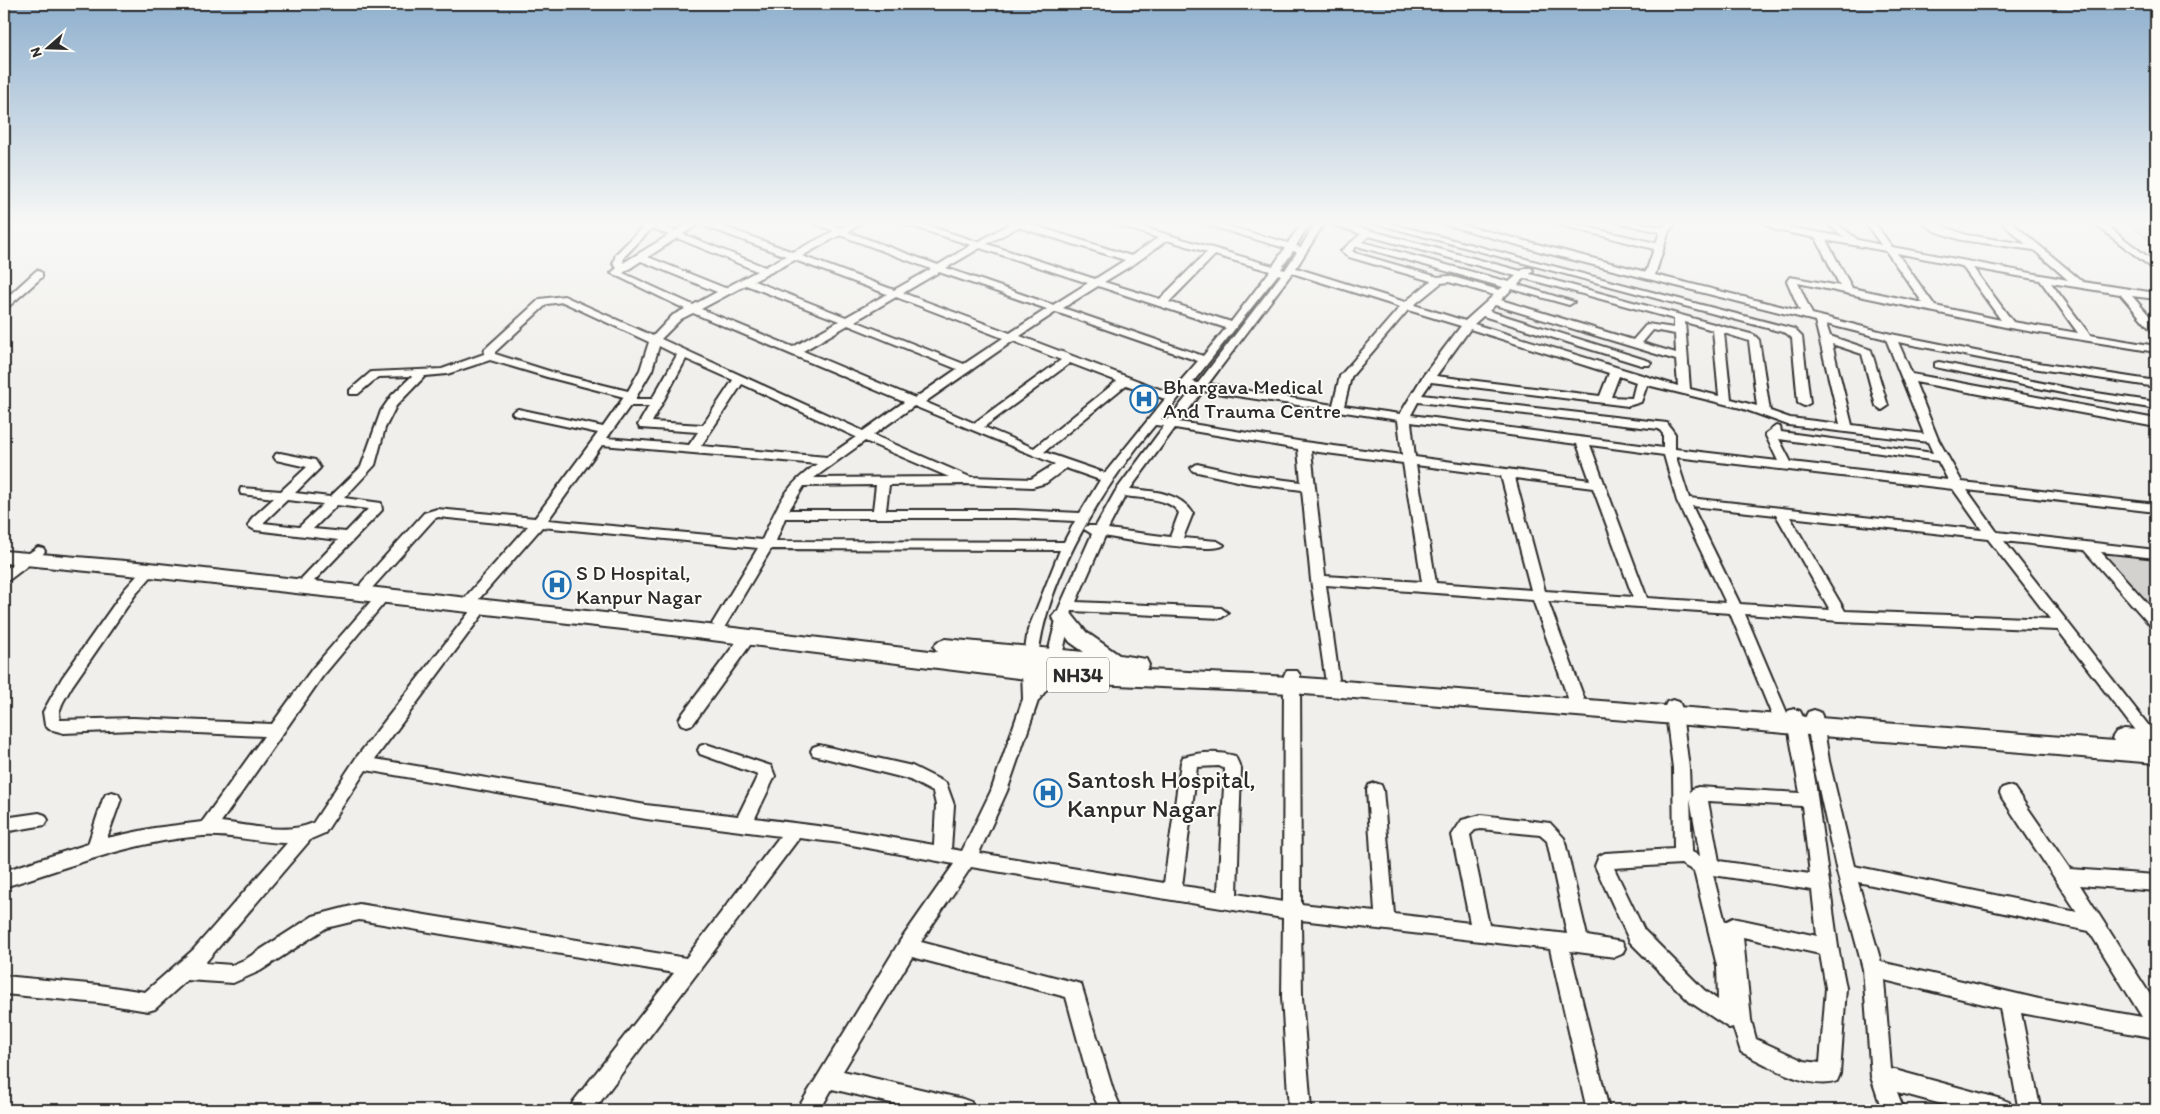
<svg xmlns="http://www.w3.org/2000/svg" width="2160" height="1114" font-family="Itim,sans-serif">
<rect width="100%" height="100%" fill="#f0efeb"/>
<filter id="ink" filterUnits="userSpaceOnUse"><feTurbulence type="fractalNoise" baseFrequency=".02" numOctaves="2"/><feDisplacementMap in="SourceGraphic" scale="10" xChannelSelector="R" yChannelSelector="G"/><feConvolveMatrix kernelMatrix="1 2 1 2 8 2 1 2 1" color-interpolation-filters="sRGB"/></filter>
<g filter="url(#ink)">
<!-- green -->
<path fill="#d3d2cf" stroke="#7f7e7d" d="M2125 222H2156V245Z
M2108 552 2156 558V615L2105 558 2104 555Z"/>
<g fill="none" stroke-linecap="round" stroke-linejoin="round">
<!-- minor casing -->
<g stroke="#2b2b2b" stroke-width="4">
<path id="minor" d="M641 222H654L675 231 690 222H711L793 252 834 231 810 222H822L841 228 853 222H863L848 232 938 265 971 245 905 224 904 222H916L978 242 1009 224 1008 222H1023L1131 256 1158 238 1111 222H1125L1273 266 1285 248 1198 222H1212L1288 243 1302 222H1310L1296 246 1301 247 1316 222H1338L1521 271 1525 268H1531L1533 270 1530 274 1754 335 1759 340 1770 411 1790 418 1840 424 1815 321 1546 253 1437 222H1451L1646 272 1654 249 1549 222H1564L1656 243 1660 232 1616 222H1634L1663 227 1667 222H1676L1669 231 1655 275 1800 311 1787 281 1790 277 1840 286 1816 238 1776 230 1762 222H1773L1782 226 1844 237 1825 222H1835L1858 240 1881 245 1865 222H1874L1892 247 2068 280 2034 250 1961 240 1935 231 1922 222H1933L1966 235 2026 244 2001 222H2011L2083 282 2156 293V299L2132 296 2156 323V332L2152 331 2120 294 2051 283 2090 335 2156 346V352L2010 328 1798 283 1812 314 1891 334 2020 360 2156 381V387L2020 366 1898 342 1912 374 2156 419V427L1915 382 1938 439 1962 482 2156 504V512L1967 490 1997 532 2156 550V558L2101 552 2156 613V627L2151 626 2084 550 2004 541 2156 735V752L2150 750 2058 630 1840 621 1745 614 1787 713 1785 717 1779 719 1773 717 1771 713 1730 613 1548 601 1584 698 1582 702H1570L1568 698 1533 600 1326 585 1339 679 1336 683H1326L1311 580 1302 490 1247 483 1193 471 1191 468 1197 464 1247 475 1301 482 1298 449 1175 428 1130 489C1153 491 1179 492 1193 513L1183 538 1217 541 1224 545C1217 554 1121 540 1105 536L1076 602 1221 608 1228 613 1221 618 1072 611 1058 674 1038 701 1007 791 979 853 1164 883 1181 762 1183 757C1200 752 1218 751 1235 756L1241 769 1237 894 1283 902 1284 675 1287 671H1297L1300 675 1301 904 1375 912 1367 790 1369 785 1375 783 1381 785 1383 790 1394 914 1470 923 1452 835 1462 820 1481 815 1550 823 1564 838 1587 936 1622 942 1625 948 1622 954 1615 957 1570 951 1609 1110H1587L1550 949 1301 920 1302 997 1311 1110H1289L1282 997 1283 918 971 867 921 942 1081 984 1113 1090 1122 1110H1100L1092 1092 1066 997 912 957 843 1071 963 1099 971 1102 974 1110H920L832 1089 820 1110H797L900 941 954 864 841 843 799 838 594 1110H570L573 1102 674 973 359 920 326 928 260 971 233 983 187 980 155 1009 148 1011 99 1003 4 994V976L99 985 145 992 193 950 287 843C259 843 231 834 203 836 133 841 70 867 4 887V871L88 844 103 799 106 794 112 792 118 794 121 799 107 838 154 828 202 822 264 736 133 730 64 733 49 729 45 725 43 712 62 678 125 589 145 567 150 565 157 570 135 595 72 686 63 702 59 712 60 720 133 718 272 724 312 669 378 593 383 591 390 596 322 677 221 822C250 825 285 835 313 823L356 758 475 605H485L487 608 485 611 375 759 646 805 738 816 758 775 700 754 698 750 700 746 706 744 771 766 775 776 755 818 841 829 934 845 936 805 933 792 908 779 813 755 811 751 813 747 819 745 912 766 946 783 954 805 951 849 962 851 991 791 1023 699 1022 669 1028 630 1060 550 771 549 724 628 719 629 712 624 758 548 542 527 478 600H468L466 597 468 594 528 526 438 517 434 519 372 588H362L360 585 362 582 424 513 437 509 535 518 598 433 514 415 512 413 514 411 518 409 603 427 624 397 547 377 490 360 447 374 425 376 396 406 385 428 375 465 344 498 381 503 382 510 313 582 308 584 301 579 338 540 255 530 248 526 252 518 274 498 241 494 240 491 241 488 281 491 307 467 276 460 274 457 276 454 280 453 315 460 320 468 295 493 330 497 361 467 381 411 392 395 412 376 378 377 358 394H350V390L371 372 442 369 484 354 485 349 540 299 564 296 653 336 673 315 685 309 611 273 617 268 613 264 616 254 645 225ZM1325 222 1361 234 1341 251 1349 257 1431 281 1405 302 1296 268ZM699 224 786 256 765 267 683 234ZM1018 227 1125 260 1095 279 987 244ZM652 228 669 235 623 263 624 257ZM840 235 931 269 894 290 802 256ZM1369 236 1516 276 1509 282 1362 242ZM677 238 757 271 725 288 648 257ZM1167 240 1207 252 1160 299 1104 282 1137 262ZM1826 240 1886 251 1923 303 1852 288ZM1357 246 1503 287 1499 290 1449 276 1438 277 1355 253 1352 251ZM980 248 1088 283 1053 305 946 268ZM1293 251 1297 252 1285 270 1281 269ZM1897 253 1962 266 2001 320 1935 306ZM1215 255 1270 271 1231 322 1169 302ZM795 260 887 294 846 317 754 281ZM641 261 717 292 693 305 623 273ZM1973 268 2040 280 2078 333 2013 322ZM939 272 1047 309 1010 333 903 293ZM1292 273 1400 307 1340 376 1333 405 1208 384ZM1278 274 1281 275 1198 383 1193 382ZM1524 278 1674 319V328L1647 324 1633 340 1501 300 1512 289 1569 305 1574 302 1518 285ZM1449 282 1494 295 1465 321 1414 305 1441 283ZM746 285 839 321 793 347 701 309ZM1098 286 1226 328 1203 356 1063 308ZM896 297 1003 338 964 364 855 321ZM563 302 649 342 640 370 628 391 555 373 495 354V352L547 304ZM1495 305 1676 360 1678 386 1474 324 1483 316 1641 365H1649L1651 363 1649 361 1489 311ZM1408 310 1461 326 1423 376 1400 414 1344 406 1351 377ZM1056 312 1198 361 1170 393 1020 336ZM693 313 904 402 863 431 661 339 681 319ZM1685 322 1713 330 1719 396 1690 389ZM1826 324 1886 339 1924 434 1852 425 1832 344 1862 354 1876 406 1882 410 1888 406 1871 350 1830 336ZM848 325 957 369 915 398 803 351ZM1470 329 1609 373 1600 396 1436 376ZM1653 330 1675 334 1676 353 1642 343ZM1724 333 1749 341 1757 406 1731 399ZM1013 341 1061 360 974 423 925 402ZM659 346 677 355 652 399H635L652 370ZM686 359 733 380 703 425 652 422ZM1070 363 1117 381 1034 448 984 427ZM1619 376 1636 382 1632 398 1611 397ZM1431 382 1628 406 1641 402 1647 385 1741 408 1788 425 1928 442 1933 453 1781 432 1780 427 1776 426 1765 434 1778 461 1675 449V434L1667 423 1422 395ZM742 384 856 437 827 457 701 446ZM1126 385 1165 399 1105 473 1044 452ZM1187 388 1193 389 1168 420 1161 419ZM1203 391 1398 420 1402 455 1304 442 1179 422ZM1418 402 1659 429 1663 434V448L1411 415ZM630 406H649L638 425 640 428 698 432 689 445 607 438ZM914 406 1055 464 1031 479 970 477 873 435ZM1411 422 1577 444 1590 480 1415 457ZM1155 425 1164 426 1115 492 1096 526H1086L1084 529 1092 534 1059 608 1043 673 1037 679C1036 593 1101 489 1155 425ZM1779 439 1938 461 1948 480 1791 462ZM865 441 949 477 814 478ZM602 445 817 464C783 488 779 503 762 540L548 520ZM1590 445 1664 455 1677 501 1726 603 1647 598ZM1311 451 1403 463 1422 582 1325 576ZM1676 457 1953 489 1982 530 1689 498ZM1416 465 1501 476 1531 590 1436 583ZM1066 468 1100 480 1080 513 1015 510H886L889 485 965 484 1032 487 1046 483ZM1515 478 1593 488 1633 597 1545 591ZM876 485 873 510H789L804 486ZM1125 496C1142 499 1169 497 1179 513L1170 537 1108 529ZM287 500 323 504 299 527 263 523ZM337 505 368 509 346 532 313 529ZM1692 506 1776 515 1830 610 1740 604ZM1790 517 1988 539 2050 619 1845 611ZM785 518H1015L1075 521 1064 542 776 541ZM1219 766 1225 769 1218 891 1182 886 1197 767ZM366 770 646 819 780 836 686 958 359 904 313 916 246 959 232 965 205 963 311 839 325 833ZM1481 829 1540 835 1547 841 1567 934 1489 925 1470 835 1475 830Z
M1370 222H1384L1794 329 1802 337 1810 403 1804 406 1798 403 1792 338 1786 333Z
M2092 222H2102L2156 263V271Z
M37 270 42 273V277L8 307 4 308V300Z
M1939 362 2077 390 2156 402V409L2077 396 1935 367V363Z
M38 547 43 548 45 551 43 554 9 580 4 582V570Z
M748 632 753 633 755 637 753 641 693 724 687 726 681 724 679 720 681 716 743 633Z
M1673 700 1679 702 1681 706 1689 768 1690 793 1692 789 1698 787 1800 793 1786 715 1788 711 1794 709 1800 711 1802 715 1815 781 1838 947 1846 988 1840 1074 1837 1081C1810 1092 1766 1064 1741 1052L1733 1027 1729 1028 1690 1002 1630 942 1595 866 1599 856 1605 853 1674 849 1673 768 1665 706 1667 702ZM1690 798 1700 856 1692 852ZM1708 801 1802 806 1810 874 1719 861ZM1681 864 1694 871 1717 966 1718 1000 1704 990 1644 930 1614 868ZM1713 875 1812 890 1817 936 1733 918 1725 922ZM1743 937 1820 954 1826 988 1820 1063 1804 1061 1756 1039 1751 1020Z
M1814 710 1820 712 1822 716 1829 761 1854 866 2077 912 2002 798 2000 793 2002 788 2008 786 2014 788 2070 869 2156 875V891L2080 885 2156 1004V1038L2021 1013 2040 1107 2038 1110H2016L2018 1106 2000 1008 1884 980 1891 1069 2001 1099 2009 1102 2012 1110H1964L1897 1092 1904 1110H1882L1871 1077 1863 969 1837 872 1813 761 1806 716 1808 712ZM1858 882 2089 931 2142 1017 2039 999 1881 962Z
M39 813 45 815 48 820 45 825 4 832V818Z"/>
</g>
<!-- highway casing -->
<g stroke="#2b2b2b" stroke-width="4">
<path id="highway" d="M4 551 150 563 623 615 938 652 934 647 937 642 945 639 1084 652 1070 642 1052 617 1056 612 1063 610 1070 612 1086 632 1119 655 1146 659 1149 665 1146 670 1292 677 2114 741 2112 738 2116 732 2124 729 2156 731V763L1292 693 1050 682 623 629 150 577 4 563Z"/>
</g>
<!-- minor -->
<use href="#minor" fill="#fdfcf7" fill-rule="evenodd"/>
<!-- highway -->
<use href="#highway" fill="#fdfcf7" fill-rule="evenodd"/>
</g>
</g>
<!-- sky -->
<linearGradient id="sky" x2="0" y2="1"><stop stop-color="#8fb0ce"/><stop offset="0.59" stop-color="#f8f8f6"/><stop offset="1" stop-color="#f8f8f6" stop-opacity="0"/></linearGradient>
<rect width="2160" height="378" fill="url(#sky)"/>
<!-- icons -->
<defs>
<g id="hospital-ring" transform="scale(1.4375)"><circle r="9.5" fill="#fdfcf7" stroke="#1f6fb2" stroke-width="1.5"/><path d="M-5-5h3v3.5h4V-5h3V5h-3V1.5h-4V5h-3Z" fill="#1f6fb2"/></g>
</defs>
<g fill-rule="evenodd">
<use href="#hospital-ring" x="1144" y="399"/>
<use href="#hospital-ring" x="557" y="585"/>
<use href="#hospital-ring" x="1048" y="793"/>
</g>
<g text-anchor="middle" stroke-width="4" stroke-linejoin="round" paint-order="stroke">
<!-- shield labels -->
<rect fill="#fdfcf7" stroke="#6a6a68" stroke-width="1" x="1047" y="657.5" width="62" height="35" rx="4"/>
<g font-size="20" font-weight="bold" fill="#2b2b2b">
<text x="1078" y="682">NH34</text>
</g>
<!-- poi labels -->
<g font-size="21" fill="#2b2b2b" stroke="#fdfcf7" text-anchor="start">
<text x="1163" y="394">Bhargava Medical<tspan x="1163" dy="24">And Trauma Centre</tspan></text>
<text x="576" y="580">S D Hospital,<tspan x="576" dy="24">Kanpur Nagar</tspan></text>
</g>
<!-- near-poi labels -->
<g font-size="25" fill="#2b2b2b" stroke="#fdfcf7" text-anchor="start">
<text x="1067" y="788">Santosh Hospital,<tspan x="1067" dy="29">Kanpur Nagar</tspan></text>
</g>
</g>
<!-- margin -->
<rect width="2160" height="1114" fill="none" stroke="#fdfcf7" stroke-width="20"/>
<rect x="10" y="10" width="2140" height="1094" fill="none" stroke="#2b2b2b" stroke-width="2" filter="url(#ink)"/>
<!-- north arrow -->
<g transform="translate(48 48) rotate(250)" stroke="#fdfcf7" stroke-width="4" paint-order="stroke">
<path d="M0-4L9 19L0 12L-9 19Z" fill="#2b2b2b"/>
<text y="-8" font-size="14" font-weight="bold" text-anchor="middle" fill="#2b2b2b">N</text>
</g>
</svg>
